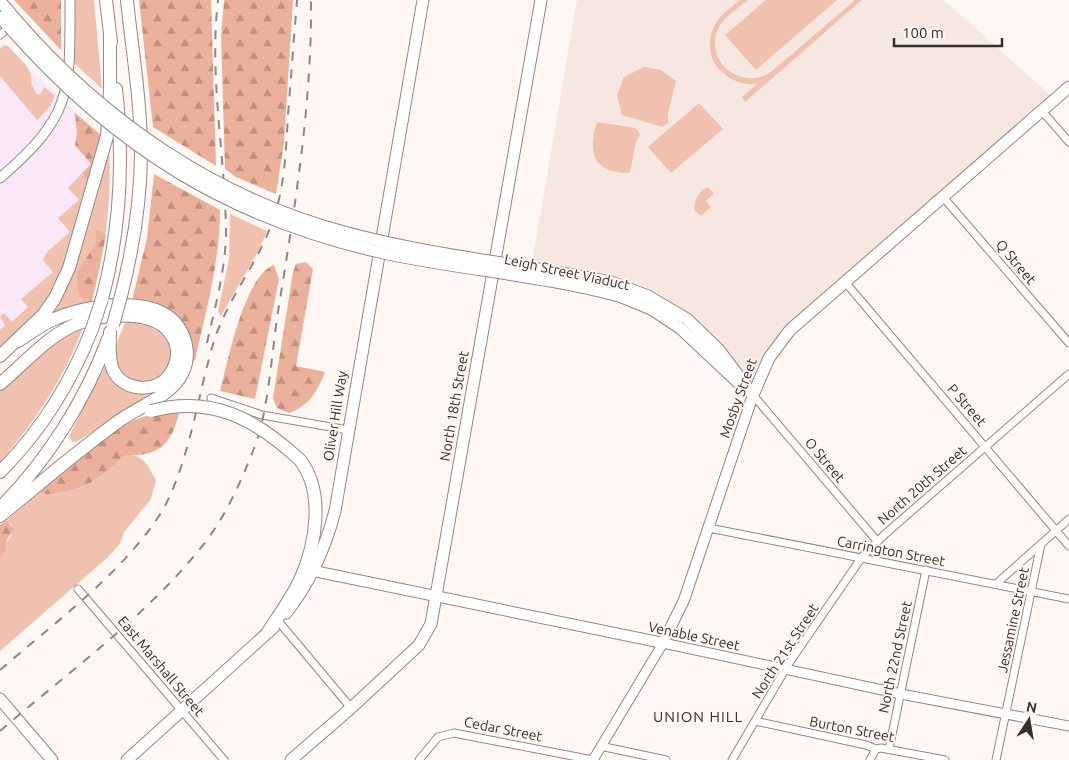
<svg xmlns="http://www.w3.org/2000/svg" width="1069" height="760" font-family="Ubuntu,sans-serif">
<defs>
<pattern id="forest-firs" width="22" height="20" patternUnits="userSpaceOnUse" patternTransform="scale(1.25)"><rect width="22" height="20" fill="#ecb19c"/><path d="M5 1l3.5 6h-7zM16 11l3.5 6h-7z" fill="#c09080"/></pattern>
</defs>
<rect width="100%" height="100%" fill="#fff7f4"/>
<!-- built -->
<path fill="#f7e7e1" d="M577 0H944L1055 99 791 329 753 395 713 343 648 295 531 268Z"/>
<!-- medical -->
<path fill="#fae8f9" d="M3 44 101 136 69 253 0 350V46Z"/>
<!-- green -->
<path fill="#f1c1b0" d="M74 0H94L102 89 74 63Z
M740 0H748C739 8 725 16 719 27 702 60 741 92 771 72L855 0H862L745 102 742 97 757 84C725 87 698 56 715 25 720 15 731 7 740 0Z
M766 0H837L756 70 725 35Z
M4 45 8 46C17 56 35 70 31 84L37 94H40L44 87 55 96 49 108 37 120 0 76V49Z
M644 67 661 70 676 81 668 113V123L662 127 622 115 617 96 624 77Z
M699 103 723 129 671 173 648 147Z
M597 122 636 128 640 134 636 142 630 173C593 173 587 153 597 122Z
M109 150C112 203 105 252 91 303L42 321Z
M82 173V176L88 179C77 222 70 269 44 306 33 322 14 336 0 350V330L5 326 0 316 4 313 12 322 28 307 21 299 53 272 43 260 47 252 70 232 58 218 79 200 68 188Z
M708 187 714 194 706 201 711 207 701 216 694 210C695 200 698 191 708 187Z
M230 214 267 231 259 250 221 316 218 312 229 259Z
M126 321C162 327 187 342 159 379 138 385 111 380 115 351 117 341 122 330 126 321Z
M83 328C64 378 35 422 0 462V390L58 341Z
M106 365 134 393 154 395 76 442H72L69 436Z
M126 454C146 456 147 465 156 480L151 499 124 532 120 544 107 558 0 651V558C6 550 5 541 12 535V526L7 520 40 492C50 499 81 488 92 482 104 475 115 463 126 454Z"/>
<!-- forest -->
<path fill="url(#forest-firs)" d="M14 0H61V50Z
M139 0H211L216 166 153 127Z
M224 0H293L284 143 276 194 236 177 225 169 221 36Z
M75 113 101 135 88 179 84 178 82 173 91 164 75 145 77 134Z
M154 174 220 210C220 261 206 311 195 360L190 365 192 358 132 301 147 238Z
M96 230 102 231 106 236 92 301 82 298 78 293 77 273 96 243Z
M306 262 313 269 296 366 325 372C317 392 310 405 289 413L277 408 273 398 293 272 296 264Z
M274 265 279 279 255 399 220 391C228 361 244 276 274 265Z
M180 409C173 441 162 457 126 455 115 463 104 475 92 482 81 488 50 499 40 492 72 464 107 426 150 415 160 412 170 411 180 409Z
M7 520 14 530 7 539 5 551 0 558V525Z"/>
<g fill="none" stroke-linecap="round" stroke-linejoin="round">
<!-- minor casing -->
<g stroke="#978680" stroke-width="9">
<path id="minor" d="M0 35 11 26
M1042 111 1069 142
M943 197 1069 343
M845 282 1069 546
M753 395 877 541
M211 398 262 415 348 430
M709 528 1069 599
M996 584 1069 519
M78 589 224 760
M279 622 351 708
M755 721 866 745 876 749 881 748 945 760
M600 746 666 760
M889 749 926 570
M419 760 438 737 454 733 593 760
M732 760 789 663 862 557 884 535 1069 374
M870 760 876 749
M996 760 1041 544"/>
</g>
<!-- tertiary casing -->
<g stroke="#978680" stroke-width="11">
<path id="tertiary" d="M0 178C73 115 70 93 70 0
M593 760 663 643 901 694 1069 726"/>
</g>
<!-- secondary casing -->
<g stroke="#978680" stroke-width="12">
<path id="secondary" d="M314 571 663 643 684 600 753 395"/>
</g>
<!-- primary casing -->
<g stroke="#978680" stroke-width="13">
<path id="primary" d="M0 1 17 21
M0 17 9 27
M687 319 719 350 753 395
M680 328 744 388
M753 395 769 358 790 330 1069 87
M286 613C310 583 325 549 335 511L423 0
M0 699 52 760
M127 760 274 627
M291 760 351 708 419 645 431 624 541 0"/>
</g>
<!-- motorway casing -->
<g stroke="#978680" stroke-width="14">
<path id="motorway" d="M106 0 111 42
M121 296C133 249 141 201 141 152 141 101 132 50 127 0
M102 299C121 229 124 161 116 89
M0 356 44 314 55 298 69 268 107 136 110 90V33
M0 384C24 364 49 334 79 323 108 313 165 307 176 345 179 356 175 369 168 377 153 394 122 390 113 370 108 358 110 344 110 332
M0 472C41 431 71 383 92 329
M3 505C48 459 86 399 108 339
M0 516C40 484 78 450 119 421 139 406 170 397 182 374 189 361 188 346 182 333 163 292 91 304 57 318 43 323 31 333 18 341
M268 632C279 615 291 599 300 580 316 545 325 492 300 460"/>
</g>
<!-- minor -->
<use href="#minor" stroke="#fff" stroke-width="7"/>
<!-- tertiary -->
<use href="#tertiary" stroke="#fff" stroke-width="9"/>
<!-- secondary -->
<use href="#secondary" stroke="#fff" stroke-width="10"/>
<!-- primary -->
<use href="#primary" stroke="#fff" stroke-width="11"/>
<!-- motorway -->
<use href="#motorway" stroke="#fff" stroke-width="12"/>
<!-- rail -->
<path stroke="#8e8784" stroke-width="2" stroke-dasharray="9 9" stroke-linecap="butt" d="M207 343C215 307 226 268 226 231 225 154 209 77 218 0
M0 670C53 624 120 575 159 516 188 471 198 393 214 341 228 297 260 261 274 217 285 184 286 149 288 115 291 76 294 38 297 0
M0 731C65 675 146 616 199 550 225 519 242 480 256 443 268 409 272 354 277 318 294 212 312 107 311 0"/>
<!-- primary-bridge casing -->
<g stroke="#978680" stroke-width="13" stroke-linecap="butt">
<path id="primary-bridge" d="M17 21C105 122 217 199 348 233 434 256 524 264 611 282L648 296 687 319
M9 27C115 148 231 220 388 254 465 270 544 276 619 296L651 309 680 328"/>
</g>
<!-- motorway-bridge casing -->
<g stroke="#978680" stroke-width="14" stroke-linecap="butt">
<path id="motorway-bridge" d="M113 325 121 296
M92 329 102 299
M151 411C212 395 256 419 300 460"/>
</g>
<!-- primary-bridge -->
<use href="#primary-bridge" stroke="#fff" stroke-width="11"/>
<!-- motorway-bridge -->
<use href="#motorway-bridge" stroke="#fff" stroke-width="12"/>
</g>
<g text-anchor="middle" stroke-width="4" stroke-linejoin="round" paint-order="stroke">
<!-- street labels -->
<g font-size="14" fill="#362f2d" stroke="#fff7f4">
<text transform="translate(1016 262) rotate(50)" y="5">Q Street</text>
<text transform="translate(567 272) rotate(12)" y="5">Leigh Street Viaduct</text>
<text transform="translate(738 398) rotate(-70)" y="5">Mosby Street</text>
<text transform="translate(967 405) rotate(49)" y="5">P Street</text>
<text transform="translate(454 406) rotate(-80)" y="5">North 18th Street</text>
<text transform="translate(335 416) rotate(-81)" y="5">Oliver Hill Way</text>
<text transform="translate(825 460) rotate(50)" y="5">O Street</text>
<text transform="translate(922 485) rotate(-41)" y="5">North 20th Street</text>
<text transform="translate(891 551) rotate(11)" y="5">Carrington Street</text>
<text transform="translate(1013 620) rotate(-78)" y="5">Jessamine Street</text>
<text transform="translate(694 636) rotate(12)" y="5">Venable Street</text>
<text transform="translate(785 651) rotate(-57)" y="5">North 21st Street</text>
<text transform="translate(895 657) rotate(-78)" y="5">North 22nd Street</text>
<text transform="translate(161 666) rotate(50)" y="5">East Marshall Street</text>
<text transform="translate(503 729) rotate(11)" y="5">Cedar Street</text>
<text transform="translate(852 729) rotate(11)" y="5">Burton Street</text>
</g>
<!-- neighbourhood labels -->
<g font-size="15" letter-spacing="1" fill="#362f2d" stroke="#fff7f4">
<text x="698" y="722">UNION HILL</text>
</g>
</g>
<!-- north arrow -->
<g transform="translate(1029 720) rotate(12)" stroke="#fff7f4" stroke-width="4" paint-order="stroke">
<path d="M0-4L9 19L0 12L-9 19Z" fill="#362f2d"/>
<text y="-8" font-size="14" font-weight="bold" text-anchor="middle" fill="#362f2d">N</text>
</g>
<!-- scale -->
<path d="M894 38v8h108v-8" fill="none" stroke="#362f2d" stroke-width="2.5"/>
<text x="902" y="38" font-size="15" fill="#362f2d" stroke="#fff7f4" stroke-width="4" paint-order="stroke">100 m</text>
</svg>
